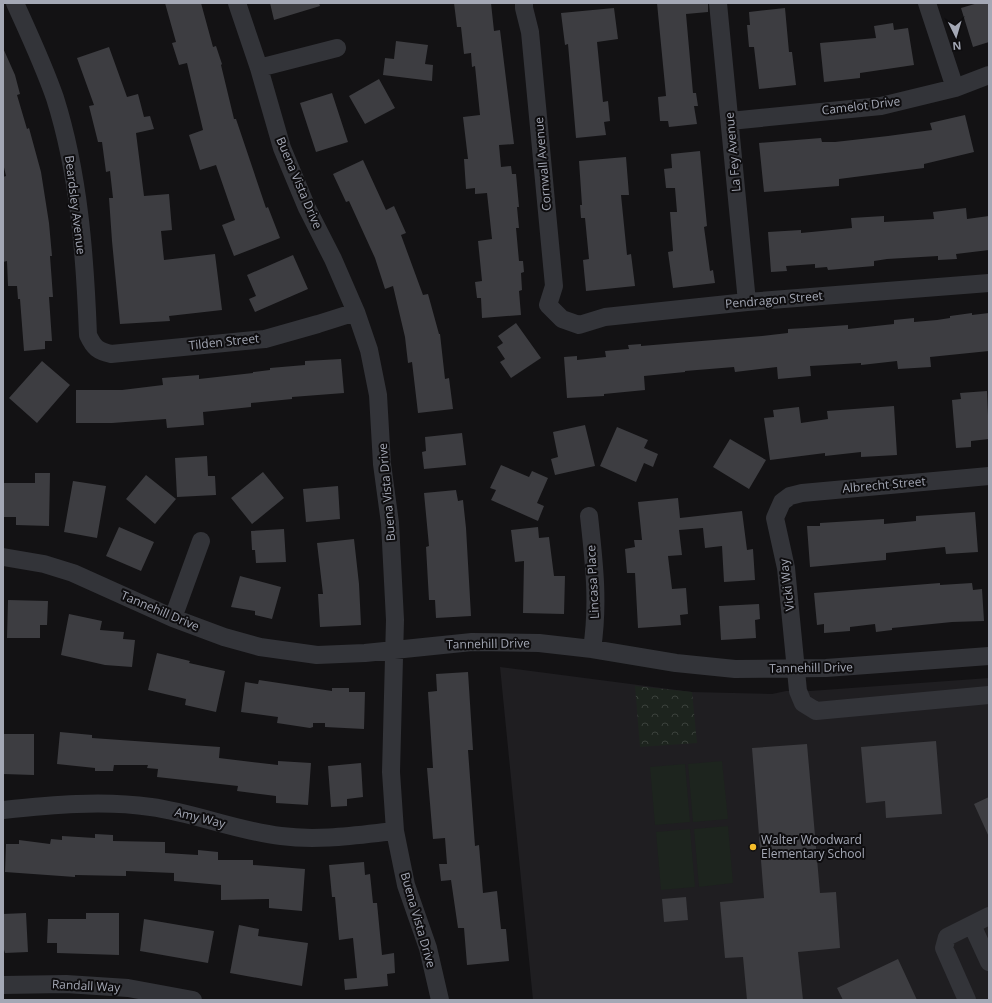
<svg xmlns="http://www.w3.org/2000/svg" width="992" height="1003" font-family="'Open Sans',sans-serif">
<defs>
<pattern id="park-crowns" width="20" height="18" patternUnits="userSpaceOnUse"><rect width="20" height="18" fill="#1d241e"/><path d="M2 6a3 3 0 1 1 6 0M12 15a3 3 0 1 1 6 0" fill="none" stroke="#3b413c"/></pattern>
</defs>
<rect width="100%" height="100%" fill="#131214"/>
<!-- built -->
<path fill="#1f1e21" d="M500 667 692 692 772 694 786 691H810L989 678V1000H533Z"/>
<!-- green -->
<path fill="#1d241e" d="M722 761 728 819 693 822 688 764Z
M685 764 690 822 655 825 650 767Z
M728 826 733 883 699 887 694 829Z
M690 829 695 887 661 890 656 832Z"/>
<!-- park -->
<path fill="url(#park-crowns)" d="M635 686 692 692 697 743 640 747Z"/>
<!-- building -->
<path fill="#3d3d41" d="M165 3H201L213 47 216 46 222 64 221 65 234 119H236L266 208 268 207 280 238 234 256 222 225 235 220 216 165 200 170 189 135 203 130 187 63 179 65 172 43 176 42Z
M270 3H319L320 6 274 20Z
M454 3H491L494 31 500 30 514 144 499 145 501 167 511 166 512 174H516L519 207H517L519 228H516L519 261H523L524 272 521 273 522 290 519 291 521 315 482 318 481 298H477L475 282 482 281 478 241 492 239 487 193 475 194V188L466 189 464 159H468L463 117 480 115 475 66 472 67 471 53 464 54 461 27H457Z
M657 3H708V12L686 14 693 93H696L698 106H694L697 124 669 127 668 121H660L658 97 666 96Z
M978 3H989V42L973 47 961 8Z
M614 8 618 39 597 42 603 102 608 101 610 121 604 122 606 135 576 138 568 44 565 45 561 13Z
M785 8 789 52H792L796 85 759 89 754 47H749L747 25H750L749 12Z
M893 23 894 30 908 28 914 65 860 73V78L824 82 820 43 876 38 874 26Z
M396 41 428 45 425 64 433 65 432 81 383 75 385 58 394 59Z
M109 47 127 97 138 94 144 117 150 116 154 129 136 133 144 196 169 194 172 230 161 231 164 260 215 254 222 310 169 316 170 321 120 324 112 241 109 198H113L110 171 106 172 102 142H98L89 106 94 105 77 58Z
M3 48 15 75 20 94 17 95 27 129 29 128 41 172 49 223 52 256H50L53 297H49L52 341H45V349L24 351 20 299H18L17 286H8L7 261 3 262V177L6 176 3 163Z
M379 79 395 108 365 124 349 96Z
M332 93 348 142 316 152 300 103Z
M965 115 974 152 924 164V168L839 179V186L764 192 759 143 821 138 822 142H835L888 136 932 130 930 123Z
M700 151 707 226 704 227 710 271 713 270 715 283 673 288 668 252 673 251 670 212H677L675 188H666L664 169 672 168 671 154Z
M626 157 629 195H621L627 255 631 254 635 286 586 291 583 260 589 259 585 218H581L580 205H582L579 161Z
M363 160 386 210 394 206 406 233 401 235 423 295 428 294 439 334H440L445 379 449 378 453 409 418 413 412 362 408 363 405 337 393 286 385 289 375 258 349 201 346 202 333 174Z
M966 208 967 219 989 216V250L956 254 957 259 938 260V256L887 259 874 261V266L828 270 827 267 815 268V264L786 266 787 271 771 272 768 232 801 230V233L852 228 851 218 884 216V222L934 219 933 212Z
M293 255 308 289 255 312 249 299 256 296 247 275Z
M972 313V315L989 313V351L930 357 931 367 898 369 897 361 861 365V363L810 366 811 376 778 379 777 367 735 372 734 367 685 371V372L644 376 645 390 604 394V396L567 398 564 357 577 356V360L606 357 605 351 629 349 628 345 641 344V346L762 336 788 333V329L806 328 848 325V329L894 324V320L914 318V322L937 320 950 318V316Z
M516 323 541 358 511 378 500 362 505 359 497 347 503 343 498 336Z
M341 359 344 393 292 397V399L251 403V407L203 412 204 425 167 428 166 419 112 423H76V390H122L163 385 162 378 199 375V379L253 373V372L270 370V368L305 365V361Z
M42 361 70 385 37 423 9 398Z
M987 391 989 439 971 441V447L956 448 952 400 961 399 960 393Z
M894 406 897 455 861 457V452L825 456V453L770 460 764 418 774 417 773 410 799 407 801 423 828 419 827 411Z
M585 425 595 466 555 475 551 459 558 457 553 432Z
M617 427 648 440 644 448 658 454 653 467 644 463 636 482 600 466Z
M462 433 466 465 424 469 422 452 426 451 425 437Z
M730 439 766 460 749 489 713 467Z
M207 456 208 476H215L216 495 177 497 175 458Z
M501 465 529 477 532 471 548 478 537 503 544 506 538 521 491 500 496 490 490 488Z
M263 472 284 498 252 524 231 498Z
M35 473H50L49 526 16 525V517H3V483H35Z
M146 475 176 499 155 524 126 499Z
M73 481 106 486 97 538 64 532Z
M338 486 340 519 306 522 303 489Z
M456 490 458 501 463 500 466 528 471 616 436 618 435 600H429L426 547 429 546 424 493Z
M678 498 680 518 742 511 747 550 753 549 755 580 724 582 722 546 705 548 703 528 679 530 682 555 668 556 672 589 686 588 688 614 680 615 681 625 638 628 635 573H627L625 549 635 547 634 540H642L638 502Z
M975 512 978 552 946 554 945 547 886 553V560L810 567 807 526H820V523L884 519V524L916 521V516Z
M119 527 154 542 141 571 106 556Z
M538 527 539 538 549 537 554 576H565L564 614 523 613 524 561 515 562 511 530Z
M284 529 286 562 256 563 255 550H252L251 531Z
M354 539 359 584 361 625 320 627 318 594H323L317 543Z
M240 576 281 587 272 619 255 615V611L231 607Z
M940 583V585L972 583 973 590 982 589 984 621 952 622 892 628V630L876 632 875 624 850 627V631L824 633V624L817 625 814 593Z
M8 600 48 601 47 625H40V638H7Z
M759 604 760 619 755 620 756 638 721 640 719 606Z
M69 614 102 621 100 630 124 632 123 639 135 640 132 667 105 665 61 655Z
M157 653 190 661 189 663 225 671 216 712 185 705 186 699 148 690Z
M468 672 473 750H468L475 846 479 845 483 893 497 891 501 929H506L509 961 467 965 464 928H458L451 880 441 881 439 864H447L445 838 433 839 427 768H433L428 692 437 691 436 674Z
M259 680 332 691V688H349V692H365L364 729 325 727V723H313V727L310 728 277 723 278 717 241 712 245 682 258 684Z
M60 732 92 735V738L220 747 219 758 278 765V761L311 763 308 805 276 803V796L237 791 238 786 157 777 158 769 147 768 148 765H114L113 771H95V768L57 764Z
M3 734H34V775L3 774Z
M936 741 942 814 886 818 885 801 866 803 861 747Z
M807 744 820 893 836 892 840 948 798 952 803 1000H747L743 957 725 958 720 902 764 898 752 748Z
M361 763 363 797 347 799V806L331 807 328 766Z
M989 797V837L974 804Z
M95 834 113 835V841L165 842V853L198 855V850L218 852V860H253V865L305 869 302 911 269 908V899L221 900V885L174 881V873L126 871V876L75 875V877L5 872 6 844H19V840L50 844 51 839 62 840V836L95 838Z
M364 862 365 875 370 874 373 903H377L382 955 394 953 395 973 387 974 388 986 345 990 344 979 357 978 353 938 339 940 335 897H332L329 865Z
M686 897 688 920 664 922 662 899Z
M26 913 28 952 5 953 3 946V914Z
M86 913H119V955L57 953V943H47L48 919H86Z
M144 919 214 931 208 963 140 951Z
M239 925 259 929 258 936 308 943 302 986 230 973Z
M898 959 917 1000H843L837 988Z"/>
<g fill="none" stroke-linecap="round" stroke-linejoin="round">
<!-- minor -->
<path stroke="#333439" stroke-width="18" d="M15 3C29 34 44 66 55 98 79 174 85 256 88 335 94 348 98 351 111 354L265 339 318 324 356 312
M237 3 259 68 282 148 307 208 333 259 356 312 369 350 378 395 382 464 390 523 395 620 391 772 395 831 406 885 428 948 440 1000
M524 3V8L530 32 554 286 548 305 562 319 579 325 605 317 747 302 989 283
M718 3 747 302
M927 3 955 88
M259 68 337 48
M730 121 881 106 955 88 989 75
M989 476 802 493 790 496 782 502 775 518 786 568 798 691 803 703 816 711 989 695
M589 516C594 562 599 603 592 649
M3 557 44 564 73 573 173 618 224 637 260 647 317 655 365 653 472 642 539 643 592 649 676 663 735 669 826 668 989 656
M173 618 201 541
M3 810C51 805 102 800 151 807 195 813 237 831 281 836 319 841 357 835 395 831
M972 925 989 962
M3 985 66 984 128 988 193 1000
M967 1000 944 948 947 937 989 916"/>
</g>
<!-- markers -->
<circle fill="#f5bd2a" stroke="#0e0d0f" stroke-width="1.5" cx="753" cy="847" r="4"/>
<g text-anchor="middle" stroke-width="4" stroke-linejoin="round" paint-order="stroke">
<!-- street labels -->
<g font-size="12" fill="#a4a8b5" stroke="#0e0d0f">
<text transform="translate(861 106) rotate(-7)" y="4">Camelot Drive</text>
<text transform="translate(733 152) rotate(-95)" y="4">La Fey Avenue</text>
<text transform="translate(543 164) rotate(-95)" y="4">Cornwall Avenue</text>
<text transform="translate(299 183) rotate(67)" y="4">Buena Vista Drive</text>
<text transform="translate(75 205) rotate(83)" y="4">Beardsley Avenue</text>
<text transform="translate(774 300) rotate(-5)" y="4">Pendragon Street</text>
<text transform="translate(224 342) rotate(-6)" y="4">Tilden Street</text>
<text transform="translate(884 485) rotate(-5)" y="4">Albrecht Street</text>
<text transform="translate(387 492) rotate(-95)" y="4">Buena Vista Drive</text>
<text transform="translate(593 582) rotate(-93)" y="4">Lincasa Place</text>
<text transform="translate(787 585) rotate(-97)" y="4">Vicki Way</text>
<text transform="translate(160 611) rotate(23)" y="4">Tannehill Drive</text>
<text transform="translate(488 644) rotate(-1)" y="4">Tannehill Drive</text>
<text transform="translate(811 668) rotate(-1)" y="4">Tannehill Drive</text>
<text transform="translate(200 818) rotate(14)" y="4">Amy Way</text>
<text transform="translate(418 920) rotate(74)" y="4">Buena Vista Drive</text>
<text transform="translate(86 986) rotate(3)" y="4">Randall Way</text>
</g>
<!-- poi labels -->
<g font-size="12" fill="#a4a8b5" stroke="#0e0d0f" text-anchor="start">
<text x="761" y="844">Walter Woodward<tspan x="761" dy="14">Elementary School</tspan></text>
</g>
</g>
<!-- border -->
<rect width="992" height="1003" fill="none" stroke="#a4a8b5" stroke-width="8"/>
<!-- north arrow -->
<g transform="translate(956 36) rotate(175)" stroke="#0e0d0f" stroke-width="3" paint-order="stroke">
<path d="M0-3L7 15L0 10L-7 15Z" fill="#a4a8b5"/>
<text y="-6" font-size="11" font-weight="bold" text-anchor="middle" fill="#a4a8b5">N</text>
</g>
</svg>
